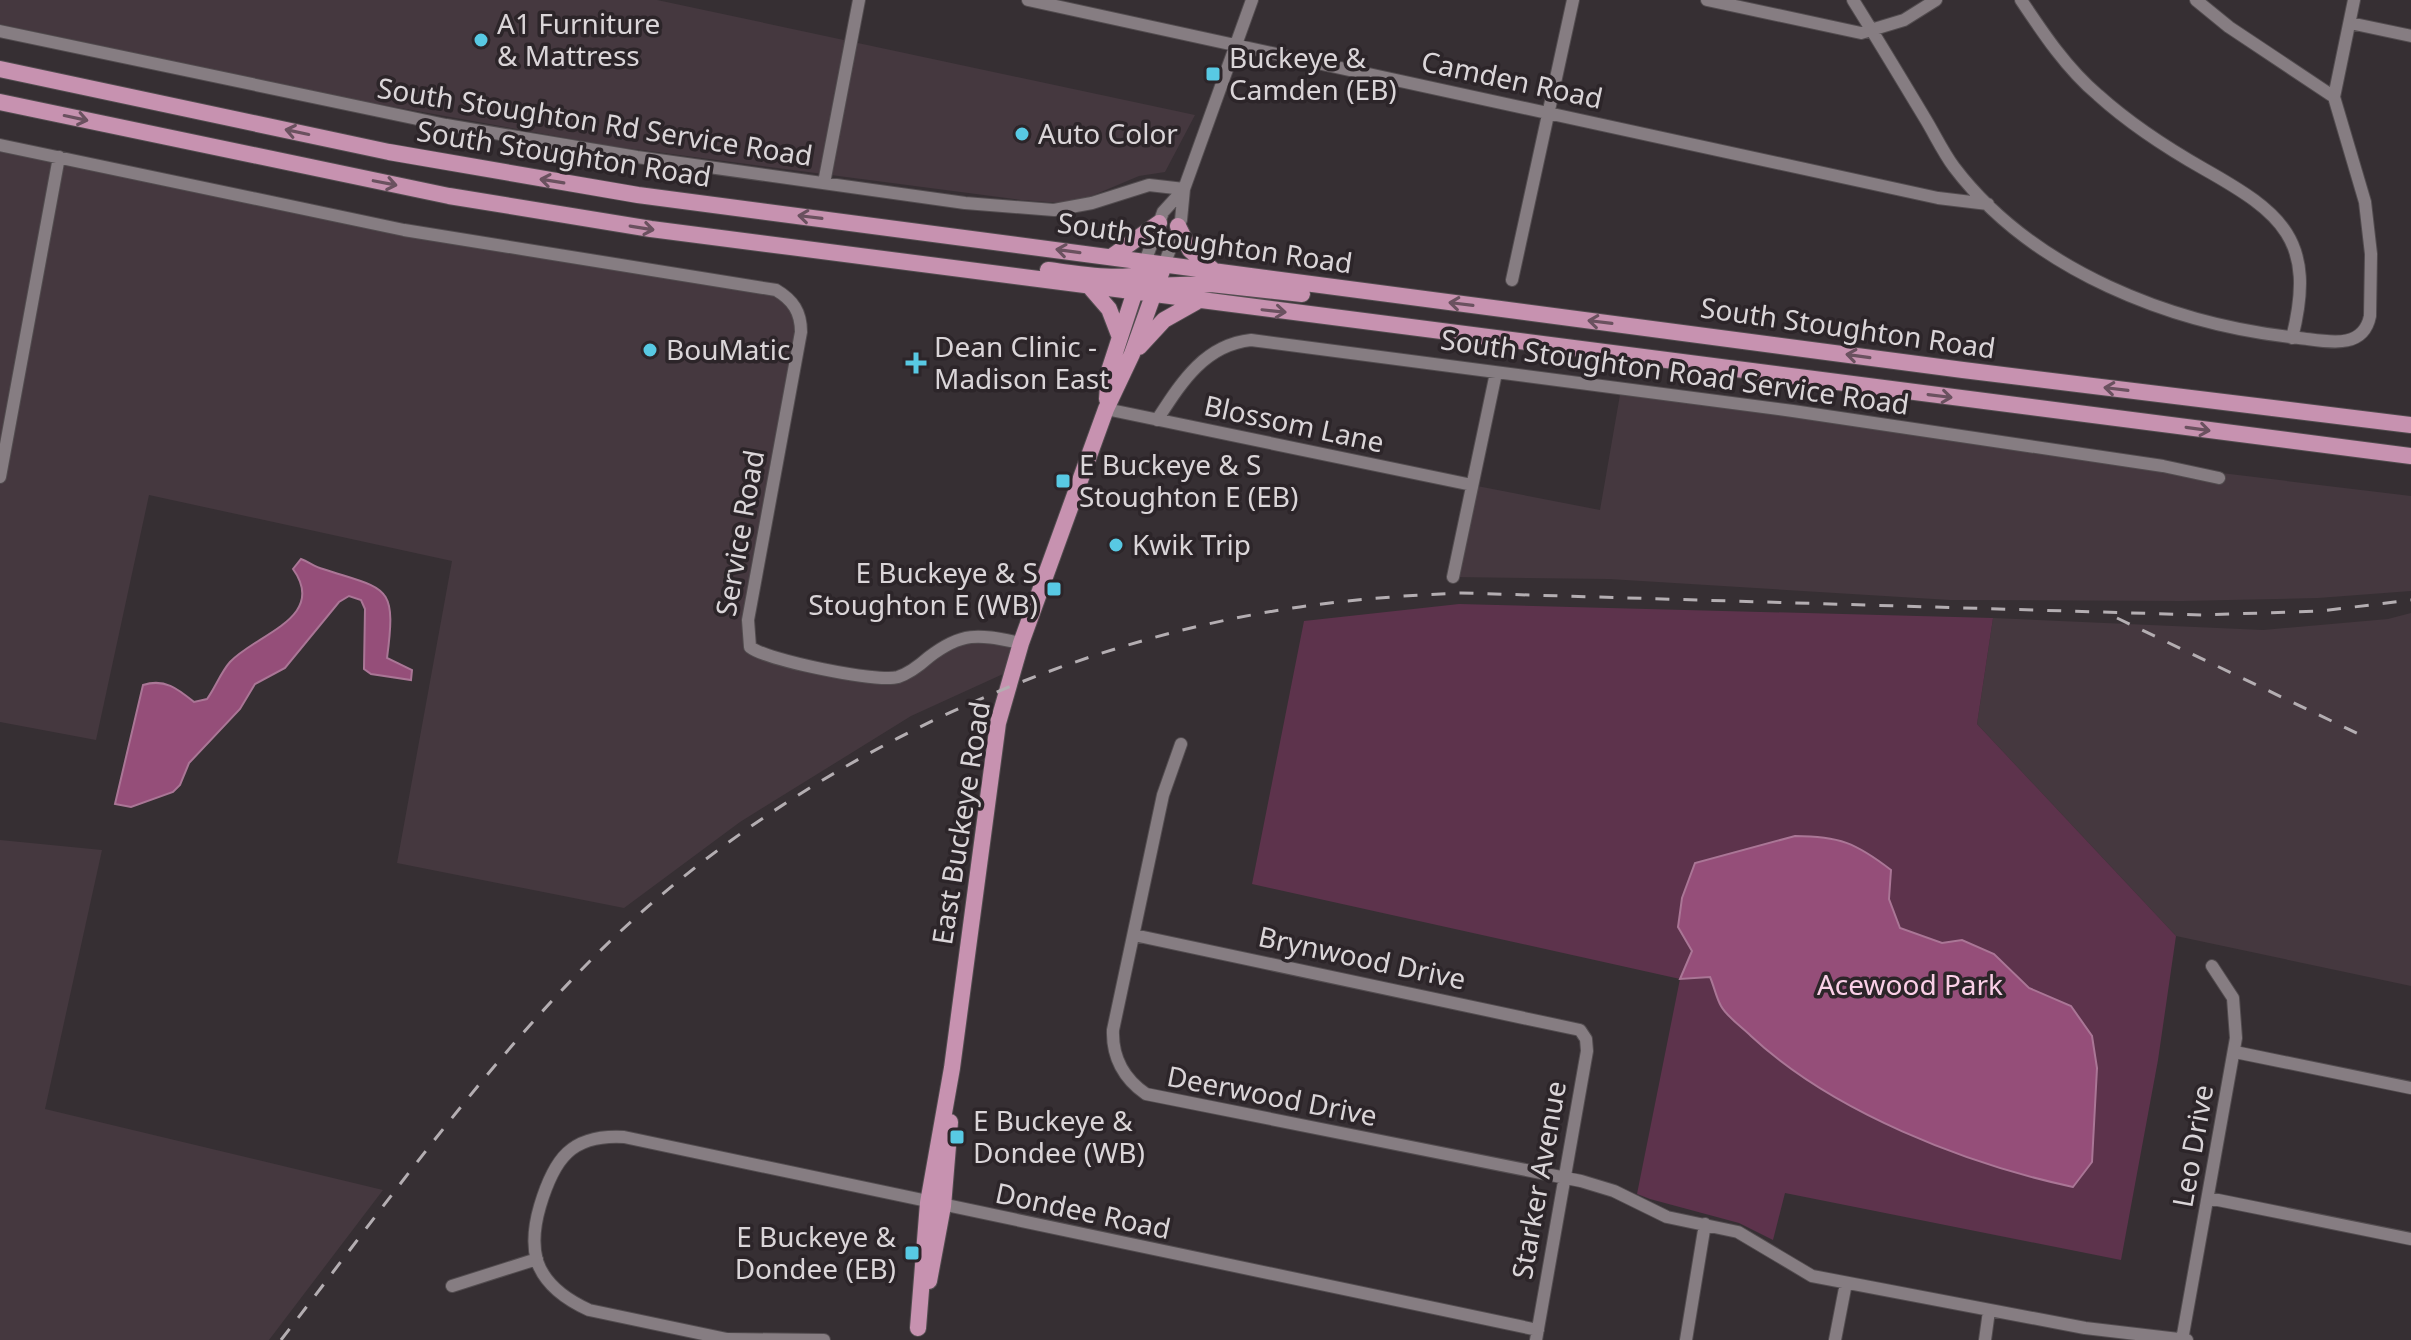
<svg xmlns="http://www.w3.org/2000/svg" width="2411" height="1340" font-family="'Noto Sans',sans-serif">
<rect width="100%" height="100%" fill="#362f33"/>
<!-- built -->
<path fill="#45383f" d="M0 0H657L1195 115 1165 172 1139 176 1082 200 1061 203 1021 200 611 146 356 100 0 24Z
M0 145 404 230 765 287 798 312 750 647 884 680 954 639 1021 643 1014 669 911 716 740 822 624 908 397 863 452 561 149 495 96 740 0 722Z
M1621 389 2163 466 2411 496V591L2318 598 2182 601 1950 600 1609 579 1453 577 1472 485 1600 510Z
M2411 613V986L2176 936 1977 724 1993 618 2263 630 2388 619Z
M0 840 102 850 45 1109 383 1190 269 1340H0Z"/>
<!-- green -->
<path fill="#5d334c" d="M1459 604 1993 618 1977 724 2176 936 2158 1060 2121 1260 1785 1193 1773 1240 1739 1223 1650 1199 1637 1194 1680 979 1252 884 1304 621Z"/>
<!-- water -->
<path fill="#954e79" stroke="#aa7696" stroke-width="2" d="M301 559C309 562 315 567 323 569 387 590 397 583 387 658L412 670 411 680 371 674 364 669 365 609 361 600 349 596 339 602 285 668 255 684 240 709 189 763 180 785 173 792 131 807 115 804 143 685C165 678 178 689 194 702L207 699C215 688 221 672 230 662 256 634 328 618 293 569Z
M1795 836C1839 836 1856 843 1891 870L1889 899 1900 928 1942 943 1962 940 1994 954 2029 988 2071 1006 2092 1036 2097 1068 2092 1162 2073 1187C1966 1164 1832 1112 1751 1036 1742 1027 1727 1017 1721 1006 1716 997 1714 986 1710 977L1680 979 1692 951 1678 927 1682 898 1695 863Z"/>
<g fill="none" stroke-linecap="round" stroke-linejoin="round">
<!-- minor casing -->
<g stroke="#524c4f" stroke-width="14">
<path id="minor" d="M1028 0 1938 198 1988 204
M1707 0 1861 33 1904 20 1936 0
M1853 0C1878 40 1902 80 1926 120 1935 135 1943 152 1954 167 2033 271 2173 325 2299 338 2326 341 2363 351 2370 316L2371 254 2365 202 2334 97 2229 27 2196 0
M2021 0C2043 33 2067 69 2098 95 2129 123 2167 148 2204 169 2282 213 2317 240 2292 338
M2350 23 2411 36
M0 31 446 125 637 157 965 203 1054 210 1092 203 1149 185 1184 189
M2334 97 2354 0
M0 145 404 230 776 290C793 300 801 312 801 332L748 620 750 647C766 660 878 683 898 677 910 673 920 665 929 657 964 630 980 635 1021 643
M824 183 859 0
M1145 262 1163 212 1184 189
M1164 265 1181 220 1184 189 1252 0
M1512 280 1573 0
M1106 409 1472 485
M1157 420C1181 383 1204 345 1251 340L1793 411 2163 466 2219 478
M0 477 59 157
M1453 577 1496 373
M1181 744 1163 795 1113 1030C1112 1057 1124 1079 1146 1094L1581 1181 1614 1191 1667 1217 1738 1232 1812 1276 2085 1328 2187 1340
M1134 935 1580 1030 1586 1039 1587 1051 1536 1340
M2235 1052 2411 1088
M2208 1198 2411 1239
M452 1286 537 1259
M824 1340 727 1339 589 1310C567 1300 545 1285 537 1261 532 1243 535 1223 540 1206 554 1159 571 1134 624 1137L1538 1330
M1686 1340 1705 1224
M1835 1340 1846 1283
M1985 1340 1989 1311
M2182 1340 2236 1038 2233 998 2212 966"/>
</g>
<!-- major casing -->
<g stroke="#524c4f" stroke-width="18">
<path id="major" d="M0 69 389 152 638 195 1963 370 2411 425
M0 102 449 196 651 229 2411 456
M1178 226 1190 250 1213 270
M1111 257 1159 223
M1048 270C1082 274 1133 285 1163 266
M1150 286 1211 284 1302 294
M1090 287 1109 309 1119 335
M1139 347 1164 320 1196 302
M1107 399 1109 371 1138 282
M929 1281 943 1206 950 1122
M918 1328 928 1203 952 1068 998 723 1021 643 1106 409 1132 354 1164 265"/>
</g>
<!-- minor -->
<use href="#minor" stroke="#867d82" stroke-width="12"/>
<!-- major -->
<use href="#major" stroke="#c792b0" stroke-width="16"/>
<!-- rail -->
<path stroke="#b4aeb2" stroke-width="3" stroke-dasharray="14 14" stroke-linecap="butt" d="M2117 618 2369 739
M281 1340C381 1211 476 1076 591 960 759 790 1002 665 1236 618 1310 603 1385 596 1461 593L2202 615 2321 611 2411 600"/>
</g>
<!-- one-way arrows -->
<defs><path id="oneway-shaft" d="M-6 0H5M1.5-3L5.5 0L1.5 3" fill="none" stroke-width="1.6" stroke-linecap="round" stroke-linejoin="round" transform="scale(2)"/></defs>
<g stroke="#6a515f">
<use href="#oneway-shaft" transform="translate(76 118) rotate(12)"/>
<use href="#oneway-shaft" transform="translate(297 132) rotate(-168)"/>
<use href="#oneway-shaft" transform="translate(552 181) rotate(-171)"/>
<use href="#oneway-shaft" transform="translate(385 183) rotate(11)"/>
<use href="#oneway-shaft" transform="translate(810 217) rotate(-173)"/>
<use href="#oneway-shaft" transform="translate(642 228) rotate(9)"/>
<use href="#oneway-shaft" transform="translate(1068 251) rotate(-172)"/>
<use href="#oneway-shaft" transform="translate(1461 304) rotate(-173)"/>
<use href="#oneway-shaft" transform="translate(1274 311) rotate(6)"/>
<use href="#oneway-shaft" transform="translate(1600 322) rotate(-173)"/>
<use href="#oneway-shaft" transform="translate(1858 356) rotate(-172)"/>
<use href="#oneway-shaft" transform="translate(2116 389) rotate(-173)"/>
<use href="#oneway-shaft" transform="translate(1940 396) rotate(7)"/>
<use href="#oneway-shaft" transform="translate(2198 429) rotate(8)"/>
</g>
<!-- markers -->
<g fill="#58c9e3" stroke="#2c2529" stroke-width="3">
<circle cx="481" cy="40" r="8"/>
<rect x="1205" y="66" width="16" height="16" rx="4"/>
<circle cx="1022" cy="134" r="8"/>
<circle cx="650" cy="350" r="8"/>
<path d="M912 351h8v8h8v8h-8v8h-8v-8h-8v-8h8z"/>
<rect x="1055" y="473" width="16" height="16" rx="4"/>
<circle cx="1116" cy="545" r="8"/>
<rect x="1046" y="581" width="16" height="16" rx="4"/>
<rect x="949" y="1129" width="16" height="16" rx="4"/>
<rect x="904" y="1245" width="16" height="16" rx="4"/>
</g>
<g text-anchor="middle" stroke-width="7" stroke-linejoin="round" paint-order="stroke">
<!-- poi labels -->
<g font-size="28" fill="#dad5d8" stroke="#2c2529" text-anchor="start">
<text x="497" y="34">A1 Furniture<tspan x="497" dy="32">&amp; Mattress</tspan></text>
<text x="1229" y="68">Buckeye &amp;<tspan x="1229" dy="32">Camden (EB)</tspan></text>
<text x="1038" y="144">Auto Color</text>
<text x="934" y="357">Dean Clinic -<tspan x="934" dy="32">Madison East</tspan></text>
<text x="666" y="360">BouMatic</text>
<text x="1079" y="475">E Buckeye &amp; S<tspan x="1079" dy="32">Stoughton E (EB)</tspan></text>
<text x="1132" y="555">Kwik Trip</text>
<text x="1038" y="583" text-anchor="end">E Buckeye &amp; S<tspan x="1038" dy="32">Stoughton E (WB)</tspan></text>
<text x="973" y="1131">E Buckeye &amp;<tspan x="973" dy="32">Dondee (WB)</tspan></text>
<text x="896" y="1247" text-anchor="end">E Buckeye &amp;<tspan x="896" dy="32">Dondee (EB)</tspan></text>
</g>
<!-- street labels -->
<g font-size="28" fill="#dad5d8" stroke="#2c2529">
<text transform="translate(1512 80) rotate(12)" y="10">Camden Road</text>
<text transform="translate(595 122) rotate(9)" y="10">South Stoughton Rd Service Road</text>
<text transform="translate(564 154) rotate(9)" y="10">South Stoughton Road</text>
<text transform="translate(1205 243) rotate(8)" y="10">South Stoughton Road</text>
<text transform="translate(1848 328) rotate(8)" y="10">South Stoughton Road</text>
<text transform="translate(1675 372) rotate(8)" y="10">South Stoughton Road Service Road</text>
<text transform="translate(1294 424) rotate(12)" y="10">Blossom Lane</text>
<text transform="translate(740 533) rotate(-80)" y="10">Service Road</text>
<text transform="translate(961 823) rotate(-81)" y="10">East Buckeye Road</text>
<text transform="translate(1362 958) rotate(12)" y="10">Brynwood Drive</text>
<text transform="translate(1272 1096) rotate(11)" y="10">Deerwood Drive</text>
<text transform="translate(2193 1146) rotate(-80)" y="10">Leo Drive</text>
<text transform="translate(1539 1180) rotate(-80)" y="10">Starker Avenue</text>
<text transform="translate(1083 1211) rotate(12)" y="10">Dondee Road</text>
</g>
<!-- park labels -->
<g font-size="28" fill="#fad0e7" stroke="#2c2529">
<text x="1910" y="995">Acewood Park</text>
</g>
</g>
</svg>
